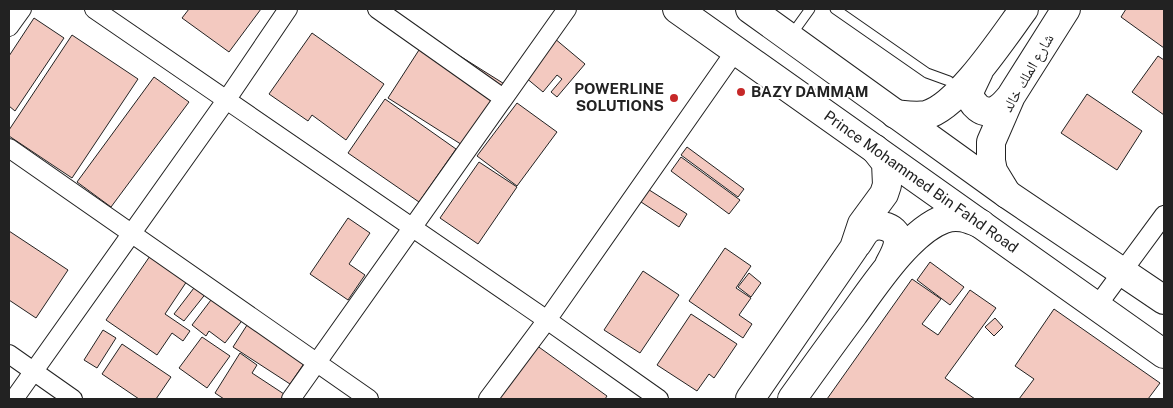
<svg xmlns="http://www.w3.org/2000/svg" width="1173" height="408" font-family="'Public Sans','Noto Naskh Arabic',sans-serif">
<rect width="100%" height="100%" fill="#fff"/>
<!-- building -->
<path fill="#f3c9c0" stroke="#222" d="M189 9H261L229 52 182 18Z
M1126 9H1164V48L1121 17Z
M34 18 64 38 15 111 9 106V56Z
M312 33 384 84 346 140 312 115 308 121 269 94Z
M72 35 138 79 72 178 9 136V130Z
M428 36 506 85 467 148 388 98Z
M554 38 585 64 557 97 551 92 562 79 557 75 543 92 525 77Z
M1158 56 1164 60V115L1132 92Z
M154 77 189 102 111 207 77 182Z
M1087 94 1142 131 1117 170 1061 133Z
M385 99 456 149 419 202 348 153Z
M517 103 557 132 517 186 477 156Z
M687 147 744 189 738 197 681 155Z
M681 157 740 200 729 214 671 171Z
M479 162 517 187 478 244 440 218Z
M643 186 687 214 679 227 635 198Z
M348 218 370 233 349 264 365 275 348 300 310 274Z
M9 231 68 270 36 318 9 300Z
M725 248 751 266 736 288 751 298 739 315 752 324 743 338 689 301Z
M150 256 187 281 165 314 190 331 183 341 172 333 157 355 106 320Z
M930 262 964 287 950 305 917 280Z
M643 271 679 295 640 353 604 330Z
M749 273 761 283 751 297 738 287Z
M912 279 941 299 922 324 938 335 970 290 996 308 945 378 975 399H827Z
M197 284 207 292 184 321 174 314Z
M214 296 244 318 225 343 209 331 206 336 192 325Z
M1054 309 1160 383 1148 399H1019L1034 379 1015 366Z
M691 314 737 344 714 378 709 374 697 391 657 365Z
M995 318 1003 327 994 336 985 327Z
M249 322 307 359 290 384 233 347Z
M103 330 116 338 97 368 84 360Z
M202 337 230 356 207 388 179 368Z
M122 344 171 377 156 399H139L102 374Z
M536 345 607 396 605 399H498Z
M240 353 257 365 252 373 284 394 281 399H224L215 393Z"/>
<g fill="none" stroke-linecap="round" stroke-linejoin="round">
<!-- service casing -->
<g stroke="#222" stroke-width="11">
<path id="service" d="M835 9 927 73 949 81
M792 34 810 9"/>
</g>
<!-- minor casing -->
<g stroke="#222" stroke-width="20">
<path id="minor" d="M94 9 547 320 659 399
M377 9 503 98
M9 27 22 9
M9 148 369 399
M1097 306 1164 215
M9 354 73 399
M14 399 227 99 288 9
M291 399 567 9
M488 399 547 320 736 50"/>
</g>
<!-- primary casing -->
<g stroke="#222" stroke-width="30">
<path id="primary" d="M979 71 969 92C971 104 982 116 996 110 1002 107 1007 101 1011 96
M895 114C905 115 916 117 926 115 958 107 1004 36 1024 9
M1007 194 993 171 991 161V142L1011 96 1066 9
M857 244C860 240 863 234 866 231 877 220 899 227 898 243 897 251 892 259 889 265
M750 399 854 248 862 224 884 194 887 185 886 163 875 149
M792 399C812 371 832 343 853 315 874 286 910 231 944 219 958 214 969 219 981 224"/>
</g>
<!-- motorway casing -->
<g stroke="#222" stroke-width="30">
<g id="motorway">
<path id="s1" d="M677 9 1164 354"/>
<path d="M750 9 1007 194 1164 300"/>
</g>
</g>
<!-- service -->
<use href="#service" stroke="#fff" stroke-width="9"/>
<!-- minor -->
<use href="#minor" stroke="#fff" stroke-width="18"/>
<!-- primary -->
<use href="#primary" stroke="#fff" stroke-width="28"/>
<!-- motorway -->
<use href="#motorway" stroke="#fff" stroke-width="28"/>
</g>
<!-- markers -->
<g fill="#c62828" stroke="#fff" stroke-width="2">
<circle cx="741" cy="92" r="5"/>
<circle cx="674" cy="98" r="5"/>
</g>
<g text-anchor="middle" stroke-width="4" stroke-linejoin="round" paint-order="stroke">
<!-- street labels -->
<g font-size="15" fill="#222" stroke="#fff">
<text transform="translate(1028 73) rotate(-60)" y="5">شارع الملك خالد</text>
<text dy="5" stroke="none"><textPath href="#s1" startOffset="299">Prince Mohammed Bin Fahd Road</textPath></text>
</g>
<!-- poi labels -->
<g font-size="15" font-weight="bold" fill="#222" stroke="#fff" text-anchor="end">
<text x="664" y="94">POWERLINE<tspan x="664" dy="17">SOLUTIONS</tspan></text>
<text x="751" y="97" text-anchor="start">BAZY DAMMAM</text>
</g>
</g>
<!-- border -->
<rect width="1173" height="408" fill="none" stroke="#222222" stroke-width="20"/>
</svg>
